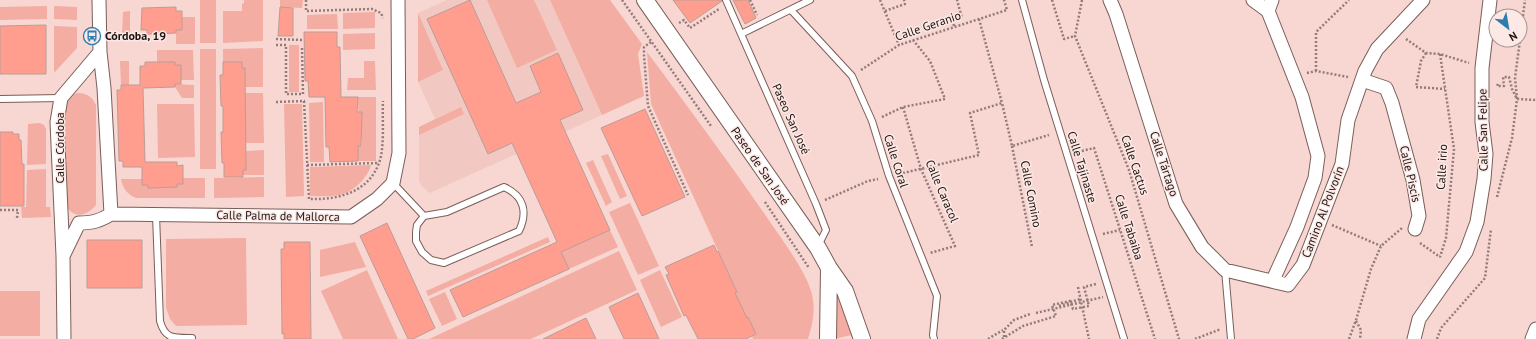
<svg xmlns="http://www.w3.org/2000/svg" width="1536" height="339" font-family="'PT Sans',sans-serif">
<rect width="100%" height="100%" fill="#f8d7d2"/>
<!-- built -->
<path fill="#f2c9c2" d="M447 0H550L602 115 430 193 422 187 419 181V127L435 119 418 82V13Z"/>
<!-- green -->
<path fill="#f3ada2" d="M200 0H216V43H200Z
M244 0H263V41L223 43V11H242V4L244 3Z
M280 0H303L302 8 280 7Z
M487 0H534L557 50 517 68Z
M550 0H610L642 44 638 54 644 96 602 115Z
M47 6V19L0 20V7Z
M54 6 77 7V20L54 19Z
M130 11V34H122L123 12Z
M375 12V28L343 29V13Z
M418 13 443 70 418 82Z
M337 14 338 29H307V15Z
M182 17H195V44H176V30H182Z
M54 26 77 27V48L54 73Z
M375 33V49L343 50V34Z
M289 45H299V92H289Z
M263 48V87H245V68H242V62H223V49Z
M200 49H216V169H200Z
M157 50H193L194 80H181V65H175V62H157Z
M647 52C688 107 729 162 768 219 781 238 805 270 811 291 816 307 813 324 808 339H753L752 336 756 334 748 317 746 318 735 293 737 292 651 104Z
M120 61H129V85H121Z
M364 61H375L376 90H347L348 78H364Z
M175 84 194 85V98H182L175 87Z
M77 93C86 93 92 96 96 105V205C84 219 71 218 63 201V104L71 95Z
M245 93H263L264 143H246V126L243 125 245 113Z
M358 97H376V161H358V146H362V137H359Z
M323 102 324 162H310L309 103Z
M157 104H194L195 157 158 158Z
M284 104H302L304 196 286 197Z
M461 107 464 114 419 135V127Z
M40 123 44 125 46 129V164L27 165 28 124Z
M264 150V175H243V170H246V151Z
M608 154 627 196 620 199 601 156Z
M593 160 612 202 606 206 586 163Z
M371 165C368 178 353 192 340 195 330 197 320 196 310 196V167Z
M46 169V207H50L51 217 22 218 21 207H26L27 170Z
M264 177V197L214 198V178Z
M183 178H205V198H136C127 194 123 189 121 179H142L148 185V188L177 187V184H183Z
M630 203 659 266 638 275 609 212Z
M610 230 618 247 569 269 561 252Z
M548 237 550 242 428 296 426 291Z
M246 238 247 325 176 326 170 319 166 308V239Z
M355 242 366 267 320 277V250Z
M619 251 637 290 531 339H429Z
M367 270 398 339H343L321 291Z
M660 270 682 317 661 327 640 280Z
M0 291H40V336H0Z
M836 291 852 335 833 339 836 313Z
M445 292 457 319 442 326 429 299Z"/>
<!-- building -->
<path fill="#ff9e8f" stroke="#bb9c97" d="M470 0 516 103 541 92 530 66 558 53 583 110 560 120 610 230 561 252 569 269 463 317 450 290 557 242 512 143 488 154 427 19Z
M673 0H722V1L690 23Z
M733 0H748L756 18 745 24Z
M176 7V11H182V30H176V33L157 34H147V30H141L142 8Z
M280 7 293 8V36H278Z
M46 25V74H0V26Z
M304 32H337V47H340L341 97H358L357 112H362L361 146H358V161L330 162 329 147H326L325 97H309L308 81H305Z
M145 62H175V65H181V84H175V87L143 88 145 162H177V166L183 165V184H177V187L148 188V185H142V167H123V161H119L117 90H121V85H140V66H145Z
M223 62H242V68H245L246 170H243V177H224V163H222L221 132H223V106H221L220 75H223Z
M645 109 685 197 642 216 601 128Z
M0 132H13V134H19V140H21L22 164H24V206H0Z
M387 223 435 328 413 339H408L360 236Z
M87 240H142V288H87Z
M284 242H310L311 339H284V333L282 334 281 249H284Z
M714 245 717 252 718 251 737 292 735 293 747 318 748 317 756 334 746 339H698L686 315 684 316 666 275 669 274 665 267Z
M638 293 659 339H624L609 307Z
M586 318 596 339H543Z"/>
<g fill="none" stroke-linecap="round" stroke-linejoin="round">
<!-- service casing -->
<g stroke="#7a5e59" stroke-width="8">
<path id="service" d="M726 0 816 204 826 230 818 246
M1022 0 1044 80 1124 339
M791 10 852 76 872 121 889 176 937 296 933 335 934 339
M741 34 810 0
M0 99 61 98
M393 183 424 216 447 212 504 187C524 196 528 212 519 231L444 263 431 260 422 252 416 241V232L417 225 424 216
M156 215 160 321C165 339 173 338 192 338
M1225 270 1231 339"/>
</g>
<!-- minor casing -->
<g stroke="#7a5e59" stroke-width="15">
<path id="minor" d="M99 0 100 52 104 88 111 214
M1110 0 1116 14 1176 204 1202 247 1225 270 1288 285 1303 265 1342 164 1348 120 1365 71 1377 49 1423 0
M1253 0 1268 11
M1272 0 1268 11 1302 97 1318 156 1315 178 1297 227 1273 280
M1362 80 1386 88 1392 103 1413 180 1419 216 1415 229
M111 214 351 217 377 199 393 183 399 153 398 0
M63 256 79 223C92 223 100 221 111 214
M64 339 63 256 57 122 61 98 100 52
M1414 339 1419 319 1466 252 1477 222 1484 179 1486 154 1482 122V68L1490 0
M1532 339 1536 329"/>
</g>
<!-- tertiary casing -->
<g stroke="#7a5e59" stroke-width="18">
<path id="tertiary" d="M645 0 818 248 829 268 845 291 862 339
M828 339 829 268"/>
</g>
<!-- path -->
<path stroke="#927b78" stroke-width="2.5" stroke-dasharray="2 2" stroke-linecap="butt" d="M306 0V11L372 9 381 13 383 18
M622 0 711 126
M750 0 757 15
M880 0 899 45
M1052 0 1064 39 1075 36
M1082 0 1075 36 1129 170 1179 339
M885 11 905 4 904 0
M979 19 1002 103
M679 23 684 20 690 28 719 9
M954 26 953 21 962 18 957 0
M276 39 302 40
M1406 39 1426 53 1440 54 1469 63
M1520 40 1525 0
M651 42 644 47V55L648 106 688 195
M276 45H286V94H303L302 48
M1426 53 1421 61 1416 87 1445 89
M1440 54 1454 149 1446 238 1440 257
M861 70 899 45 1007 10 1004 0
M1316 71V32L1349 0
M1307 73 1316 71 1348 77
M1498 84 1497 86H1504L1503 77H1509L1512 89 1517 99 1536 100
M276 102 304 101 309 199C337 200 368 193 379 163 385 147 382 119 383 101
M903 107 921 169 955 246 930 253
M882 117 903 107 945 99 930 61 913 40
M1012 146 1032 247
M1078 152 1094 148 1155 339
M307 165 378 163
M899 174 979 155 970 113 1002 103 1012 146 1049 135
M1497 197 1512 138 1517 99 1515 78 1520 40
M825 200 868 181 878 179
M765 202 809 268
M0 210H18L17 218
M1332 225 1381 246
M1103 234 1120 230
M1420 243 1440 257
M1078 287 1089 339
M1074 301 1080 299
M1356 321 1361 330 1360 339
M1004 337V330L1014 320 1030 314
M988 339 1003 330
M1002 339 1023 326 1056 316 1052 305 1070 301 1073 309 1089 306 1084 287 1096 284
M1195 339 1221 329
M1349 339 1356 320 1371 269 1381 246 1402 228
M1437 339 1441 328 1485 278 1491 229"/>
<!-- service -->
<use href="#service" stroke="#fff" stroke-width="6"/>
<!-- minor -->
<use href="#minor" stroke="#fff" stroke-width="13"/>
<!-- tertiary -->
<use href="#tertiary" stroke="#fff" stroke-width="16"/>
<!-- path-bridge -->
<path stroke="#927b78" stroke-width="2.5" stroke-dasharray="2 2" stroke-linecap="butt" d="M1059 306 1074 301
M1036 313 1103 297"/>
</g>
<!-- icons -->
<defs>
<g id="bus-ring" transform="scale(0.9)"><circle r="9.5" fill="#fce8e5" stroke="#2c7eaf" stroke-width="1.5"/><path d="M-5-6H5V4H4V6H2V4H-2V6H-4V4H-5ZM-3.5-4V0h7V-4ZM-3.5 1.2v1.5H-2V1.2ZM2 1.2v1.5H3.5V1.2Z" fill="#2c7eaf"/></g>
</defs>
<g fill-rule="evenodd">
<use href="#bus-ring" x="92" y="36"/>
</g>
<g text-anchor="middle" stroke-width="3" stroke-linejoin="round" paint-order="stroke">
<!-- street labels -->
<g font-size="12" fill="#1e1311" stroke="#fce8e5">
<text transform="translate(928 26) rotate(-19)" y="4">Calle Geranio</text>
<text transform="translate(791 119) rotate(66)" y="4">Paseo San José</text>
<text transform="translate(1483 130) rotate(-91)" y="4">Calle San Felipe</text>
<text transform="translate(60 148) rotate(-90)" y="4">Calle Córdoba</text>
<text transform="translate(896 161) rotate(72)" y="4">Calle Coral</text>
<text transform="translate(1164 164) rotate(72)" y="4">Calle Tártago</text>
<text transform="translate(1135 165) rotate(71)" y="4">Calle Cactus</text>
<text transform="translate(760 166) rotate(55)" y="4">Paseo de San José</text>
<text transform="translate(1082 167) rotate(73)" y="4">Calle Tajinaste</text>
<text transform="translate(1442 167) rotate(-87)" y="4">Calle irio</text>
<text transform="translate(1410 174) rotate(77)" y="4">Calle Piscis</text>
<text transform="translate(942 191) rotate(67)" y="4">Calle Caracol</text>
<text transform="translate(1031 194) rotate(79)" y="4">Calle Comino</text>
<text transform="translate(1323 212) rotate(-69)" y="4">Camino Al Polvorín</text>
<text transform="translate(278 216) rotate(1)" y="4">Calle Palma de Mallorca</text>
<text transform="translate(1129 227) rotate(72)" y="4">Calle Tabaiba</text>
</g>
<!-- poi labels -->
<g font-size="12" font-weight="bold" fill="#1e1311" stroke="#fce8e5" text-anchor="start">
<text x="105" y="40">Córdoba, 19</text>
</g>
</g>
<!-- north arrow -->
<g transform="translate(1508 28) rotate(149)"><circle r="19" fill="#fce8e5" stroke="#a39390"/>
<path d="M0-3L7 15L0 10L-7 15Z" fill="#2c7eaf"/>
<text y="-6" font-size="11" font-weight="bold" text-anchor="middle" fill="#1e1311">N</text>
</g>
</svg>
